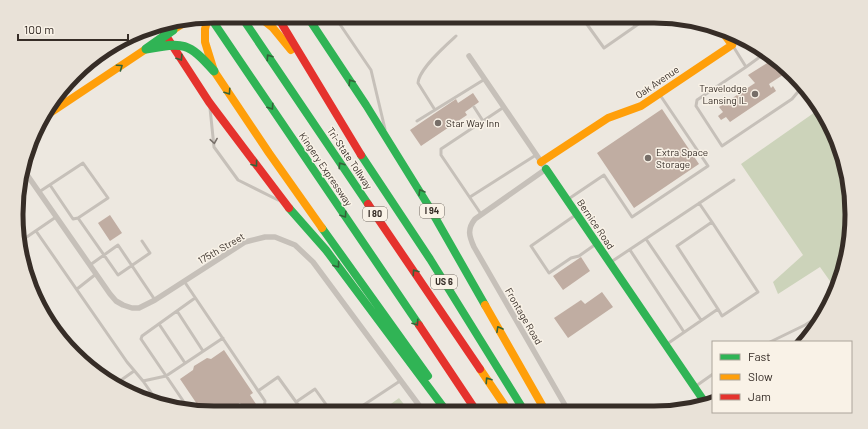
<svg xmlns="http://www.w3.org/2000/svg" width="868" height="429" font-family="Barlow,sans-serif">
<rect width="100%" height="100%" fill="#ede8e0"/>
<!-- green -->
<path fill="#ccd3ba" d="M818 110 837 139 852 215 837 291 820 267 778 294 773 282 803 255 741 164Z
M399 398 410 412H380Z"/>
<!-- building -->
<path fill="#c0ada2" d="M772 60 789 71 769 84 771 88 773 86 776 91 730 122 726 117 721 120 718 116 723 112 719 107 755 83 748 75Z
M473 93 479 102 465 112 467 115 421 146 410 130 456 99 458 103Z
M662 109 699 164 634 208 597 153Z
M110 215 122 233 110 241 98 223Z
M581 257 590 271 563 290 553 276Z
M602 292 613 307 568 338 554 318 581 300 585 304Z
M224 350 253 393 250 395 256 404 245 411 240 403 225 413H214L201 410 180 379 193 370 194 366 207 358 211 359Z
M135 387 143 399 138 398 129 392Z"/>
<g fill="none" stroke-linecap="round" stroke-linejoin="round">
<!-- lane -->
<path stroke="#c6c0b9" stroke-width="3" d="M332 16 337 20 371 70 385 129
M581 16 604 48 650 16
M628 16 635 26
M733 46 746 67 764 54
M746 67 697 100 696 106 722 146 792 99 802 87
M474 107 483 121
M210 108 214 147 238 180 278 200
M435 110 418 83C419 69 445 46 456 36
M417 121 485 79
M50 185 73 219 78 218
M39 192 83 163 108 198 78 218 118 275 150 253 142 241
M470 197 536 155
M567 200 604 175 632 217 708 166 660 95
M699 203 712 222
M481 214 441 155V149L504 107
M577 214 531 246 549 273 571 258 579 256 596 244
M36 231 127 362 143 381 157 401
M646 239 701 320
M18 243 56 217
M630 250 684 332
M611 262 734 180
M90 265 118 245 155 300
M184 281 265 401C265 408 262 409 257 413
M77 289 96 274
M177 311 203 351
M159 324 185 363
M770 342 805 325 824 313
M667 344 718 309 677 246 712 222 758 292 722 316 718 309
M143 381 166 376 223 338
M117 383 134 371
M696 386 713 374
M258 391 278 377 304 413
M296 402 315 389 330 410
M188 408 141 339 142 336 195 298
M353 412 400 381
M325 413 330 410 332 413"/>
<!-- street -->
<path stroke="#c6c0b9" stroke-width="5.5" d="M732 45 741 39
M469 56 546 169 475 219C467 229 469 236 474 247L569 412
M23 169 110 294 116 301 123 305 132 308H139L155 300 245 242 265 237H275L295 245 313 262 424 412"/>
<!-- fast -->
<path stroke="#30b455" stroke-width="8" d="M241 16 368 204
M307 16 366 105 428 205 485 305
M210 17 419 325
M173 30 178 22
M90 61 101 53
M361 155 430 259 525 412
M546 169 706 404
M289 208 326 250 447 412
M322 228 428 376"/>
<!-- slow -->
<path stroke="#ff9f0a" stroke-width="8" d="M258 16 273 28 291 50
M208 17 205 29V42L214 71 269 153 322 228
M173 30 187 21
M44 117 146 49
M541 162 608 118 641 106 732 45 721 30
M485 305 546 412
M480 369 509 412"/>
<!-- jam -->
<path stroke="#e5322d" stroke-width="8" d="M277 16 361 155
M159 25 209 102 289 208
M368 204 480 369
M419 325 477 412"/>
<!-- fast-bridge -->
<path stroke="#30b455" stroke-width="9" d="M146 49 173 30
M146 49C184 42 188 42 214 71"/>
</g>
<!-- one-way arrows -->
<defs><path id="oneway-chevron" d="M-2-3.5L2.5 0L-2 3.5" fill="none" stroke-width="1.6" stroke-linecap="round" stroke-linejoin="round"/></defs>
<g stroke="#346339">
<use href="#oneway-chevron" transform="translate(269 57) rotate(-124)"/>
<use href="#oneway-chevron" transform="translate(180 58) rotate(57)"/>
<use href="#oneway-chevron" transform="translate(120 67) rotate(-35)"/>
<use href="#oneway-chevron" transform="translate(351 82) rotate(-123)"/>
<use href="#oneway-chevron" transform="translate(228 92) rotate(56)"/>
<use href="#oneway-chevron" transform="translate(271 107) rotate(56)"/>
<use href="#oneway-chevron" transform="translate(255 164) rotate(53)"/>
<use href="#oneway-chevron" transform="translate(341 165) rotate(-124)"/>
<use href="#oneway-chevron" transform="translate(421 192) rotate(-121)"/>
<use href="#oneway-chevron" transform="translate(344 215) rotate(56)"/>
<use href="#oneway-chevron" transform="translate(337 265) rotate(54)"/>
<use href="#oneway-chevron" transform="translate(415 272) rotate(-124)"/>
<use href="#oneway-chevron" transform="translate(416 323) rotate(56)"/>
<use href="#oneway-chevron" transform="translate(499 329) rotate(-119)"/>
<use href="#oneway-chevron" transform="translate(488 380) rotate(-124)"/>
</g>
<use stroke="#776f69" href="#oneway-chevron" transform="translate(214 141) rotate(81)"/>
<!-- markers -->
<g fill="#766e68" stroke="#f9f2e7" stroke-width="1.5">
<circle cx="755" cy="94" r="4"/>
<circle cx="438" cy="123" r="4"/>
<circle cx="648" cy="158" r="4"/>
</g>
<g text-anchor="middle" stroke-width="3" stroke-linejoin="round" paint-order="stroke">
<!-- shield labels -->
<g fill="#f9f2e7" stroke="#706861" stroke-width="1">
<rect x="420" y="204" width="24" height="14" rx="3"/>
<rect x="363" y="207" width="24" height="14" rx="3"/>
<rect x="431" y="275" width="26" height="14" rx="3"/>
</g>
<g font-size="9" font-weight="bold" fill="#362d27">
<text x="432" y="214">I 94</text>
<text x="375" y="217">I 80</text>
<text x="444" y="285">US 6</text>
</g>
<!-- street labels -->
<g font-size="10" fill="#362d27" stroke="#f9f2e7">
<text transform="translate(657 82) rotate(-34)" y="4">Oak Avenue</text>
<text transform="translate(350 158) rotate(56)" y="4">Tri-State Tollway</text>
<text transform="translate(326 169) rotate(56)" y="4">Kingery Expressway</text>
<text transform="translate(596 224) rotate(56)" y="4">Bernice Road</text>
<text transform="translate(221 248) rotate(-30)" y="4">175th Street</text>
<text transform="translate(524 316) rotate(60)" y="4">Frontage Road</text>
</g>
<!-- poi labels -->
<g font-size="10" fill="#362d27" stroke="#f9f2e7" text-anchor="start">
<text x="747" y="92" text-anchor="end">Travelodge<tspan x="747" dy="12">Lansing IL</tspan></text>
<text x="446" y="127">Star Way Inn</text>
<text x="656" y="156">Extra Space<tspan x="656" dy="12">Storage</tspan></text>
</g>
</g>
<!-- crop -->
<path d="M0 0H868V429H0ZM214 23H654A191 191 0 0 1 845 214V215A191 191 0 0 1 654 406H214A191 191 0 0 1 23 215V214A191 191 0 0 1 214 23Z" fill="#e9e2d8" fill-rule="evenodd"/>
<path fill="none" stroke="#362d27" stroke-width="5" d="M214 23H654A191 191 0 0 1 845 214V215A191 191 0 0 1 654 406H214A191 191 0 0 1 23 215V214A191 191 0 0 1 214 23Z"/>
<!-- legend -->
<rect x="712" y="341" width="140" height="72" fill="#f9f2e7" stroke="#aba39a"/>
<rect x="720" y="354" width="20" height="6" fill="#30b455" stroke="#aba39a"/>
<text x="748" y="361" font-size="12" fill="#362d27">Fast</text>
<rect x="720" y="374" width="20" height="6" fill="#ff9f0a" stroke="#aba39a"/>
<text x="748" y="381" font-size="12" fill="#362d27">Slow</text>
<rect x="720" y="394" width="20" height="6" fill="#e5322d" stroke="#aba39a"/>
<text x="748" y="401" font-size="12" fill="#362d27">Jam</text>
<!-- scale -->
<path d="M18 34v6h110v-6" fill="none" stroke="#362d27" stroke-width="2"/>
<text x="24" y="34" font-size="12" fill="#362d27" stroke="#f9f2e7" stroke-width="3" paint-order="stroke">100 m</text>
</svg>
